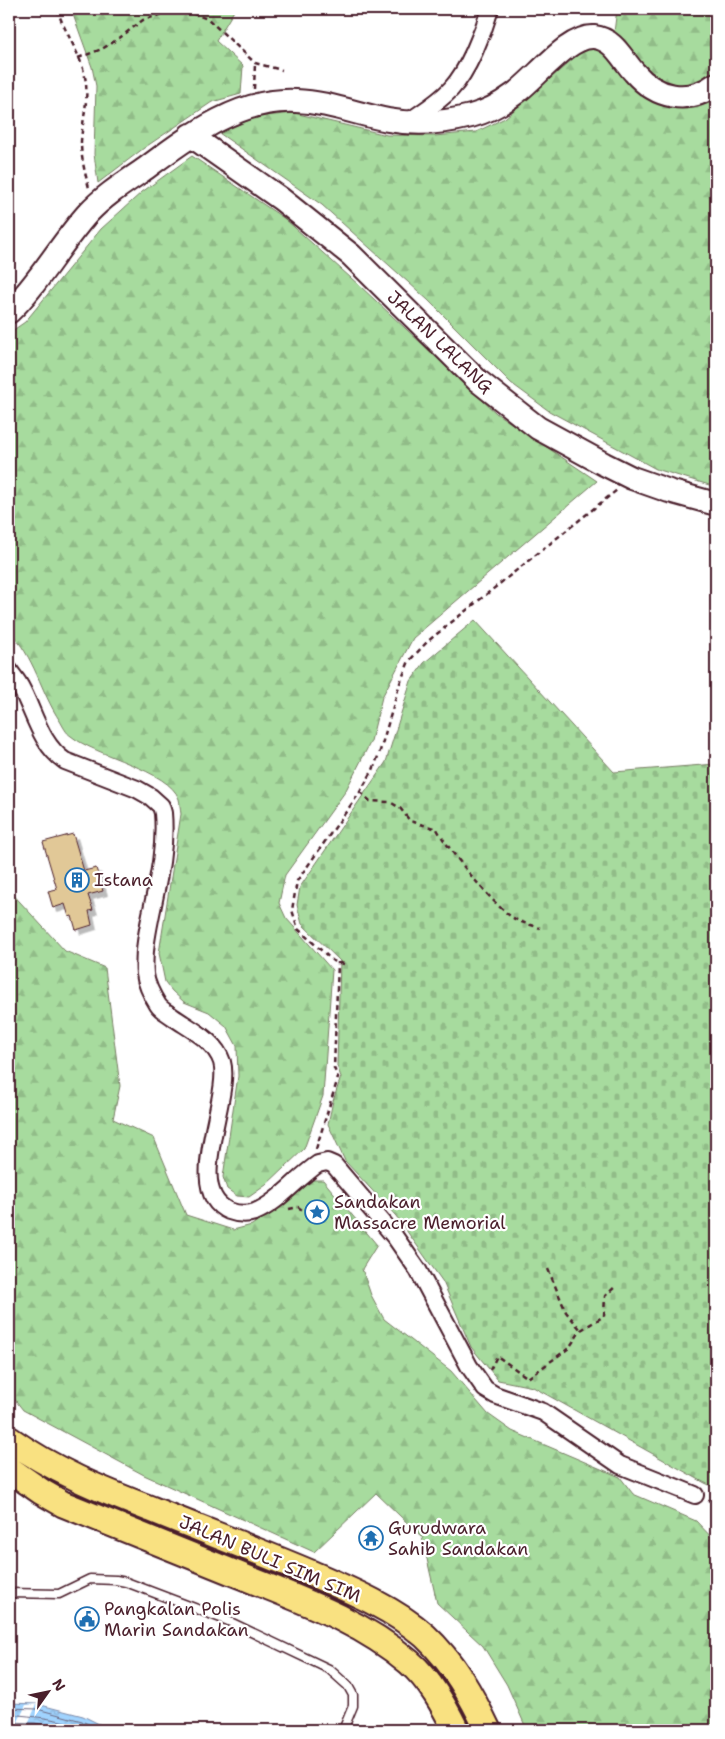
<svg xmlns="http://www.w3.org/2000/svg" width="725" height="1739" font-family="'Shantell Sans',sans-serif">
<defs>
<pattern id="forest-firs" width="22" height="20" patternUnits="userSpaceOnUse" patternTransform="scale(1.25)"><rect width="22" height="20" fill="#a7db9e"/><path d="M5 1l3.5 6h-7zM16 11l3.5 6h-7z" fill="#91bc88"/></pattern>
<pattern id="cemetery-stones" width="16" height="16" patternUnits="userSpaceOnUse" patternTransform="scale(1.25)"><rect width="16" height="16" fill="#a7db9e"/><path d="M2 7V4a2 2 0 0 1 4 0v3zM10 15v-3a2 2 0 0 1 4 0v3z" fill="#91bc88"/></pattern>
<pattern id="water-ripples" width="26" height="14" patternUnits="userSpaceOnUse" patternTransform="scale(1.25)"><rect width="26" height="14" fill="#a0d3fe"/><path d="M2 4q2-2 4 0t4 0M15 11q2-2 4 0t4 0" fill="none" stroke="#8bb5da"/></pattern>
<filter id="shadow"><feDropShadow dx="4.5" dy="4.5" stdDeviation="0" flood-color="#0004"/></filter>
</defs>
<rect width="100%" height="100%" fill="#fff"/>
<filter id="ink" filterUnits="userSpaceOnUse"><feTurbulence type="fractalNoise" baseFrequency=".02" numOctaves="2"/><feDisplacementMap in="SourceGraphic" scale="10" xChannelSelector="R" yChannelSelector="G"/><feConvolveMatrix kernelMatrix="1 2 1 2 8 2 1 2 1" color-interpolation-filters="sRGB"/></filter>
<g filter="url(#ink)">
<!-- forest -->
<path fill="url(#forest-firs)" stroke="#787d64" d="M71 9H235L216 41 243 66 241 94 212 102 144 148 98 183 94 154 96 86 92 67Z
M617 9H716V487L656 469 549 411 511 383 428 300 322 205 219 133 256 117 294 113 387 135 435 136 476 132 505 118 582 51 593 47 611 56Z
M192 156 285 219 360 286 496 413 597 481 413 638 382 697 371 741 345 792 285 875 279 903 286 918 332 970 323 1096 304 1149 266 1185 249 1197 237 1196 227 1189 223 1177 238 1076 237 1046 226 1026 209 1012 184 1002 172 991 165 982 159 953 181 814C180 809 180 803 179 799 169 770 95 756 71 736 66 733 63 726 60 721 40 691 35 657 9 631V333L25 322 101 229 142 192Z
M9 890 65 951 105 968 120 1086 113 1119 154 1138 186 1215 233 1230 252 1225 313 1180H323L377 1245 362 1269 371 1295 384 1319 451 1371 488 1414 512 1431 620 1477 633 1494 696 1521 716 1542V1590L714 1612 716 1614V1730H527L507 1685 483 1646 437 1603 422 1537 376 1493 314 1552 144 1475 23 1410 9 1392Z"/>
<!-- cemetery -->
<path fill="url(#cemetery-stones)" stroke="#787d64" d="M475 620 614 772 716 764V1488L705 1483 533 1387 498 1380 471 1347 443 1282 396 1216 345 1161 328 1124 333 1101 341 1077 337 1066 340 961 302 924 297 905 300 887 386 762 411 681 424 663Z"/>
<!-- water -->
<path fill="url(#water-ripples)" stroke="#7e8baa" d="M9 1703 37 1704 83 1716 111 1730H9Z"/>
<!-- pier -->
<path fill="#fff" d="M37 1704 25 1730H14L26 1705Z"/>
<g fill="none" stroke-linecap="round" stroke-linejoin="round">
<!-- shore -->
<path stroke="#6c677f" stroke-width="1" d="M9 1708 37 1709 82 1721 100 1730
M9 1714C35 1717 63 1718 87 1730
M9 1722 35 1723 63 1730"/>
</g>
<!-- building -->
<path fill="#e1c897" stroke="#4a1f2b" filter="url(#shadow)" d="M73 834 84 871 96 868 103 891 88 895 93 910 89 911 92 925 76 930 72 916 69 917 65 904 53 908 48 891 57 889 43 842Z"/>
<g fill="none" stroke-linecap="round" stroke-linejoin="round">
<!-- lane casing -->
<g stroke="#4a1f2b" stroke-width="11">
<path id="lane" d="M9 1593 59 1594 90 1579 116 1580 126 1582 226 1620 329 1669 348 1686 353 1695V1706L343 1730"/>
</g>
<!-- street casing -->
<g stroke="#4a1f2b" stroke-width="20">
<path id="street" d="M407 123C422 112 438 103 451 89 468 71 483 33 490 9
M9 670C12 675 17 680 20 686 34 711 40 744 65 761L137 789 151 797 161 806 163 813C166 847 158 881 151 914 147 934 143 953 145 974 146 983 153 997 158 1005 161 1010 168 1013 173 1017 190 1029 215 1040 222 1062 232 1097 182 1192 229 1211 237 1214 246 1215 255 1212 278 1203 297 1178 318 1164L327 1162 334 1165 395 1237 418 1270 469 1366 485 1389 495 1395 543 1412 620 1465 695 1495"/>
</g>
<!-- secondary casing -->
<g stroke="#4a1f2b" stroke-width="26">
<path id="secondary" d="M190 135 281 199 351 255 477 380 538 428 604 464 632 478 669 491 716 504
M9 312C40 282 60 244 88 213 104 196 123 184 142 171 187 138 237 98 296 101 327 102 357 114 388 120 415 125 444 123 471 116 486 112 501 104 513 95 535 80 568 35 594 37 614 39 622 59 634 72 656 98 688 105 716 84"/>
</g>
<!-- primary casing -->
<g stroke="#4a1f2b" stroke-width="29">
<path id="primary" d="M9 1439C53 1470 101 1490 151 1509 205 1531 259 1551 313 1574 350 1590 395 1609 425 1636 453 1662 472 1696 488 1730
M9 1469 42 1492 63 1504C122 1528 180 1551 239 1575 298 1599 360 1620 409 1662 430 1680 444 1706 456 1730"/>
</g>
<!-- path -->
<path stroke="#4a1f2b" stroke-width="2.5" stroke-dasharray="5 4" stroke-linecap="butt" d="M57 9C65 34 84 58 86 84 88 103 82 123 81 142 81 158 85 173 89 188
M78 58 102 49 118 39 143 20 166 13H191L208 19 255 63 282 70
M254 89 255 63
M360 792 370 801 390 802 400 808 410 821 437 829C446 847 498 911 515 919 522 923 532 925 540 928
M344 964 333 961 298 929 292 910 297 881 360 792 373 770 380 751 400 683 409 661 428 641 617 490
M316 1149 338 1078 334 1068 338 962
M289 1209 298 1207 306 1213
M548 1269 566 1312 581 1330
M490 1370 497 1356 528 1378 569 1348 581 1330 604 1316 605 1296 616 1286
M708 1500 716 1503"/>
<!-- lane -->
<use href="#lane" stroke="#fff" stroke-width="8"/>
<!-- street -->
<use href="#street" stroke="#fff" stroke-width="16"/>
<!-- secondary -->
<use href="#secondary" stroke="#fff" stroke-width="22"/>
<!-- primary -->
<use href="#primary" stroke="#f9e181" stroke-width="25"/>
</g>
</g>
<!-- icons -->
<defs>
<g id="building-ring" transform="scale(1.25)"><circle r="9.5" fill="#fff" stroke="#1f6fb2" stroke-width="1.5"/><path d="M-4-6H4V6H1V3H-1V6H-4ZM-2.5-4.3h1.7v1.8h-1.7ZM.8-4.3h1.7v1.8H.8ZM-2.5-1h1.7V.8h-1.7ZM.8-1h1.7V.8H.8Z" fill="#1f6fb2"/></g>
<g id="sight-ring" transform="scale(1.25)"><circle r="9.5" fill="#fff" stroke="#1f6fb2" stroke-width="1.5"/><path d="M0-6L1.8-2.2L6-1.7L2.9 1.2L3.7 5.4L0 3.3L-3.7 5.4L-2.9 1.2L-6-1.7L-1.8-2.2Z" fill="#1f6fb2"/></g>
<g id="temple-ring" transform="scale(1.25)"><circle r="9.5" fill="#fff" stroke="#1f6fb2" stroke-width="1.5"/><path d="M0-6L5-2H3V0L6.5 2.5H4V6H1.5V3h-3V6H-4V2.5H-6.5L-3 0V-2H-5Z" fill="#1f6fb2"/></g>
<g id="civic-ring" transform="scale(1.25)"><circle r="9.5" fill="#fff" stroke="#1f6fb2" stroke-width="1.5"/><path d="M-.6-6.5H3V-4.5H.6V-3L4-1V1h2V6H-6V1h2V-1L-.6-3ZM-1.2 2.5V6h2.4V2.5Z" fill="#1f6fb2"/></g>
</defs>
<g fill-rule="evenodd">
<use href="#building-ring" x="77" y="880"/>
<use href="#sight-ring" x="317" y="1212"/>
<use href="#temple-ring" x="371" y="1538"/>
<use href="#civic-ring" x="87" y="1619"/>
</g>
<g text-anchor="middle" stroke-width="4.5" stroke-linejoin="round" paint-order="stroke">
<!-- street labels -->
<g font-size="18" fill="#4a1f2b" stroke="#fff">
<text transform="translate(440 342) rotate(44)" y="6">JALAN LALANG</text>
<text transform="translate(270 1559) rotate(23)" y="6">JALAN BULI SIM SIM</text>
</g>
<!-- poi labels -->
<g font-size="18" fill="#4a1f2b" stroke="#fff" text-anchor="start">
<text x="94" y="886">Istana</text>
<text x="334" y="1208">Sandakan<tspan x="334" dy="21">Massacre Memorial</tspan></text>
<text x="388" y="1534">Gurudwara<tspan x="388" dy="21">Sahib Sandakan</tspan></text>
<text x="104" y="1615">Pangkalan Polis<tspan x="104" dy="21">Marin Sandakan</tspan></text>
</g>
</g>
<!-- margin -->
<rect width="725" height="1739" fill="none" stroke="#fff" stroke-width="30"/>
<rect x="15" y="15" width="695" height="1709" fill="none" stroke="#4a1f2b" stroke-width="2" filter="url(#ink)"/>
<!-- north arrow -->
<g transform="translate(48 1692) rotate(57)" stroke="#ffffff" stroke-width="4" paint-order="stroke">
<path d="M0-4L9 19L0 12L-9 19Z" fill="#4a1f2b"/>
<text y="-8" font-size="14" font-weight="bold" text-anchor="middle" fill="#4a1f2b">N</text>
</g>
</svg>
